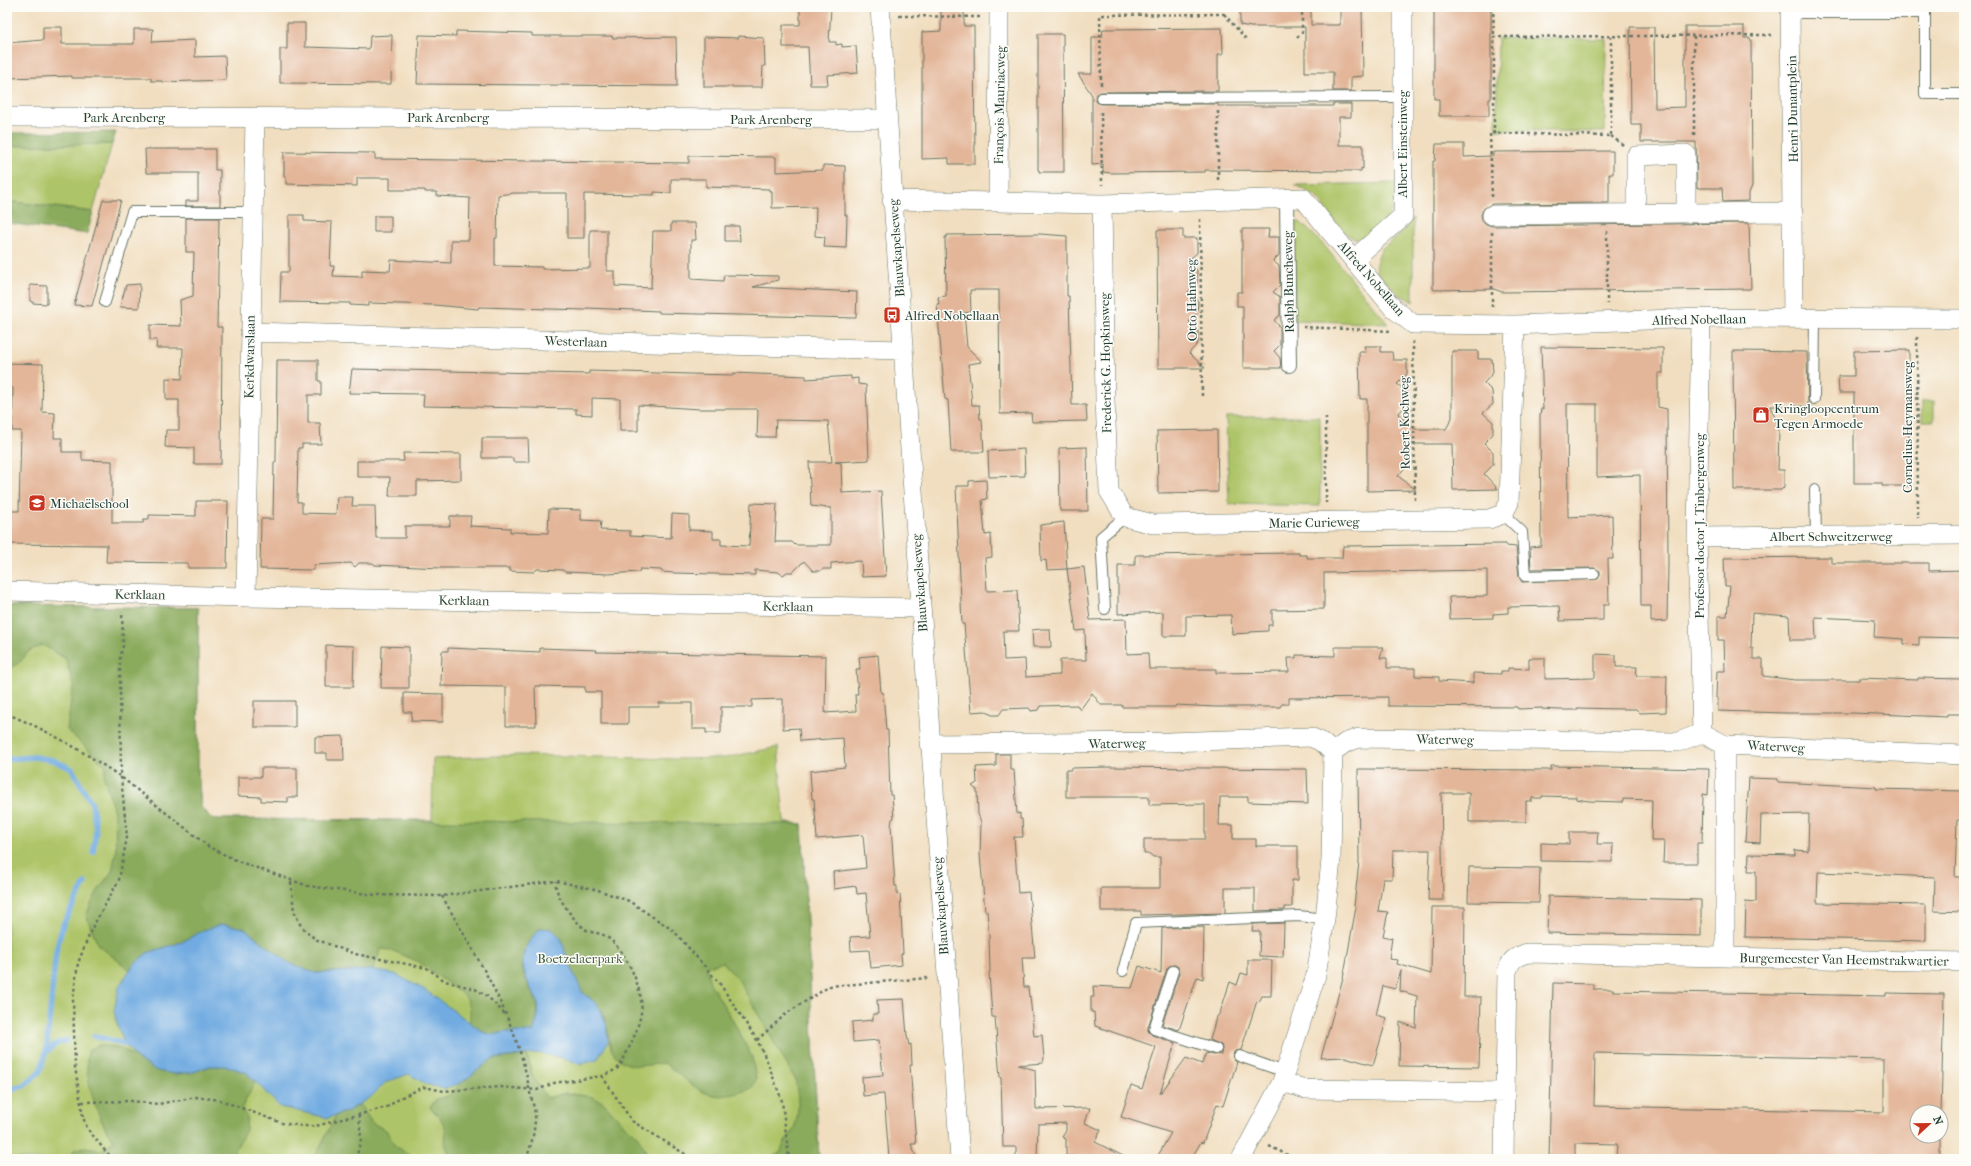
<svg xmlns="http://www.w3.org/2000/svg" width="1971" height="1166" font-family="'IM FELL French Canon',serif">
<rect width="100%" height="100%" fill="#fdfcf7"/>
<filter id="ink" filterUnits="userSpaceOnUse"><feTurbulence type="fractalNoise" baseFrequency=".025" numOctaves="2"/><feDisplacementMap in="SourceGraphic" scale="8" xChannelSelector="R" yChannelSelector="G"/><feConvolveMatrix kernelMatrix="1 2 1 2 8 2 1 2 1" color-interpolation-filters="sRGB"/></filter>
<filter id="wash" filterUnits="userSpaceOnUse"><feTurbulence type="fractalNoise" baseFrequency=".012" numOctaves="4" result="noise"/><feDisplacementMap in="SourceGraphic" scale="16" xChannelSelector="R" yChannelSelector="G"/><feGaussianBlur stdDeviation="0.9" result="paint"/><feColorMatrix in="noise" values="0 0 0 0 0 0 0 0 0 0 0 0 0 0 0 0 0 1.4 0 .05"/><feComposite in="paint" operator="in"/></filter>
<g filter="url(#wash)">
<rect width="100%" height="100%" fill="#f1dec0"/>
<!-- green -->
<path fill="#aec468" stroke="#66804e" d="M1498 38 1606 39 1605 132 1496 130Z
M112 144 93 212 7 201V146Z
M1399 183C1395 205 1393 215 1376 231 1349 256 1334 216 1318 199 1313 193 1302 189 1295 185Z
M1413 218V302L1398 294 1377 273 1376 263 1381 249 1399 236Z
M1291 222H1300L1323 244 1388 324 1292 320Z
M1922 401H1934V421H1922Z
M1226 417H1320V506L1229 504Z
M7 606 198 608V773L201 807 212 819 432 820 433 759 519 755 680 759 725 758 778 747 784 822 802 824 819 1159H7Z"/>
<!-- forest -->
<path fill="#8aaa5c" stroke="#547448" d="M116 132 112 144 7 146V133Z
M7 201 93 212 87 234 7 223Z
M7 606 198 608V773L201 807 212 819 802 824 819 1159H769L781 1152C784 1139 792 1135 795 1125 800 1111 798 1093 795 1079L738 979 723 962 706 967 710 983 732 1019 752 1057 756 1079 752 1088C706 1107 699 1088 664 1063 648 1065 629 1070 617 1057 607 1048 610 1035 606 1023 602 1005 593 1004 582 992 571 980 565 954 561 938H531C527 946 521 956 522 964 525 994 547 996 533 1032H505L493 1035 483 1032 470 1023V1007L466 997 419 962 391 950 381 949 373 970 315 973 289 963 244 928 204 930 182 942 147 953 130 970 98 945 86 915 97 892 112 871 116 852 115 816 104 777 106 766 67 730 73 685 66 659 43 645 29 651 20 662 7 670Z
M99 1045 114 1047 126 1051 137 1059 194 1072 209 1066H227L247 1073 255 1082 241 1109 247 1117 246 1130 230 1159H69L75 1149 86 1147 100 1151 114 1141C100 1125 87 1086 87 1065 86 1060 88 1055 89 1050Z
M527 1055 533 1077 547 1098 565 1093 593 1097 604 1103 625 1126 637 1135 649 1157 654 1159H451L445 1143 446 1129 440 1117 430 1108 436 1099 448 1096 461 1083 492 1059Z
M360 1104 372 1123 386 1130 395 1146 412 1156V1159H314L336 1115 348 1111Z"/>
<!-- water -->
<path fill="#71abe1" stroke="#48748a" d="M222 924 244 928 289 963 315 973 371 970 395 974 425 990 483 1032 493 1035 505 1032H533C536 1024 540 1013 538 1004 537 998 532 992 530 987 518 961 521 949 540 928L552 929 561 938 567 958 582 992 597 1004 606 1023 608 1042 597 1060 581 1064 559 1057 538 1053 492 1059 461 1083 444 1089 426 1084 409 1074 386 1082 371 1097 348 1111 328 1118 280 1107 247 1073 227 1066H209L194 1072 175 1074 157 1071 137 1059 125 1044 118 1027 114 1011 119 987 133 965 147 953 182 942 204 930Z"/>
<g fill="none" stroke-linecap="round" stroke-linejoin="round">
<!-- stream -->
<path stroke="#71abe1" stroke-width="5.5" d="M7 759 34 757 53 760 72 769 92 804 96 830 93 852
M94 1036 125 1044
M46 1052 56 1044 67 1040
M7 1090 24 1086 40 1071 46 1052 56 951 63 924 85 883"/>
</g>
<g id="blocks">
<!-- building -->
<path fill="#e3b699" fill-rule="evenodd" d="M800 7H831L829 42H836V45L842 44V47L856 46 858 73 827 75 828 85H810L808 47H783V25H800Z
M941 7H964V26H974L975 164H949V158L922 159V32L941 31Z
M1240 7H1274V10L1311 9V25H1340V7H1362L1363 76 1351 77V91H1333V72H1305V27H1251L1240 25Z
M1434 7H1491V99H1489V116H1439V99H1434Z
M287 23H305V47L369 49 370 36 392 35 391 84 280 83V49H287Z
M1685 26H1744V38H1750L1751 40 1752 186 1749 193V201L1723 202 1722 188H1697L1696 142H1641V125H1631L1630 27H1654L1655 108 1685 107Z
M43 27H62V44H134V29H153L152 42 195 40V57L225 56 226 80 162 82V81H151V78H72V76L7 78V43L43 40Z
M1222 28 1223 54H1218V91L1101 92 1096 94 1095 101 1101 104H1218V106H1333V104H1351V117H1339V145H1363V169L1361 168V171L1205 170V172L1110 173 1103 172V164L1092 165V95L1078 74H1092V37H1102L1103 29Z
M456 31 532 33V36H612V38L676 37 677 86 417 84 419 35 456 36Z
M1038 34H1063L1064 172H1039V170H1038Z
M739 36 764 38 765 66H763L762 87H704V37L739 38Z
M1436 144H1464V157L1493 156V152L1613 151V174H1609V203L1492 204 1483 209 1481 215 1482 220 1486 224 1492 226 1749 223 1751 288 1750 289 1502 292 1494 289 1435 290 1433 289V161H1435Z
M145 149H215V170H220V206H186V201H198V173H146Z
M284 152 375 153V159L689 163V156L776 157V172L823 170V165L845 166V215H847L846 248 824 247 825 237 815 236 816 207 772 208V191H769V189L706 187V179H671V193L654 192V195L584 194V238H567V193H514L498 195 497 238H495V266L542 267V269L590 268V230H607V271H615V286L651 288 653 231H671V223H695L696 240H691V279L723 281 724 275 778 276V280L753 287 857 292 856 318 659 313V311L586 308V310L479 307 478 309 434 305 368 303V306L350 305V303L280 302 281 272H289V215H304V221L332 222 330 266H334L333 276 362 277V270L390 271 391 260 451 263V240H469L470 198 437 196V192H425V190H390V178H357V186L286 184V176L284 177Z
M103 200H121L92 306 74 305Z
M374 216H391V232H374Z
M186 218H219L217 327H222L221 464H194V448L165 447 166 430H179V400H166V378L182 379 183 348H156L157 340H150V325L181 326 180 300 193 296 194 252H186Z
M725 226H739L740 241H725Z
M1242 229H1269L1268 237H1279V255L1273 261 1279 266 1280 285 1273 292 1280 297V315L1274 320 1280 327V345L1274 351 1280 358 1281 368H1243V306H1237V292H1242Z
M1157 230H1183V238H1197V253L1187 261 1197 270V283L1188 292 1198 301 1197 313 1189 322 1198 331V343L1189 353 1205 368H1158Z
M1040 234 1067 236V296H1069L1072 405H1086L1087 421 1032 422 1031 413 1000 414 999 290H970L971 312 964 313 967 347 982 362 968 364 970 381 972 405H979L980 419H982L984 452H951L948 400 945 399 937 304H939L938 297 946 296 945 237H947V235Z
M140 284 139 308 120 307 126 285Z
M30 285 47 286V304L32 303V301H30Z
M1364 346H1381V352H1392L1393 360H1407V374L1397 384 1407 392V404L1398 414 1414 429H1446L1452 418V351H1478V359H1492L1493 373 1484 383 1492 391 1493 404 1483 413 1493 422V434L1484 443 1493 452V465L1484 474 1498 489 1453 490 1452 444H1407V465L1398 476 1416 490 1367 491V399H1360L1359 352H1366Z
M1541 347 1663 348V373H1658V407L1667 409 1668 564 1667 621 1651 622V606H1641L1640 475 1597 477V404H1567L1568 517 1612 515 1613 559H1608L1609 605H1603V620L1560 621 1559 606 1508 607V613L1493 614V618L1450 619 1449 597 1487 596V570L1324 573V609L1272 610V625H1268V631L1250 632V633L1232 634 1231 615 1186 616V636H1163V612L1118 614V565H1135V556L1137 555 1299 553V555H1307V558H1342L1343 546 1506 544V546L1516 547 1519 576 1522 582 1598 579 1600 574V571L1594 568 1531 569 1530 547 1541 546 1540 416 1541 409H1543Z
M1909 350V486H1882V483H1854V393H1839L1838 376H1854V351Z
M1733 351 1807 352 1808 406H1770L1779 427 1778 470H1784V487L1781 490H1734Z
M277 360H318V381H321V395H308V423H320L321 444H302V448H298L297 502H302V513L336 514 337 497H353L352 506H375L376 538H405V526H450V516H471L470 526 510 528V532L548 533 549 509 581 510V520L601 521 600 530 630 531V536L671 538 672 514 689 515V530L713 531V539H721V545L749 546 751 503 777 504 775 542H792L795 545H831V508L811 506 809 462H832L828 421 776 420 775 437H757L758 409H699L638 405V431H620V399L592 398V415L576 414V409L423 406 424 394 349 393 352 369 589 374V371L690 374 733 375V373L806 376V379L851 376V379L858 378V384L866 385 869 460 835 462 841 463 842 493 881 491 886 576 862 577 861 561 831 563V569H823L820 571H813L804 561 793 572H787L783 575 778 572 755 570V575L674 573 662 572 661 570 640 569 639 572 608 574 565 572 563 570 537 569 534 572 510 571V568H440L375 565 373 563H359L355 567 351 563 314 565V570L260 569 261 519H273L274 462H276Z
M7 363 43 364 42 412 55 413 54 438H62V452H82V460L112 461V523H143L144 519H149V515L196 516V501H228L227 568H188V563L106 562 107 545 7 544V511H19L21 431H12L13 388 7 387Z
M1217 430 1218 492 1158 493 1157 431Z
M482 438H528L529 462H513V458H482Z
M1087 447 1088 511H1060L1059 448Z
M1024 449 1025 476 989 477 988 451Z
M403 453 461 454V480L417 481V496H389L390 477H357V461H404Z
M986 480 987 499 982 500 985 535 991 534 992 557 985 558 987 591 1017 590 1019 631H1003L1004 660 1025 659 1026 677 1060 675V660H1086L1085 630 1076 631 1067 569 1084 567 1090 620 1126 619 1127 654 1148 653 1149 669H1216V673L1289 672 1288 658H1296V655L1335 656V647H1383L1380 658H1387V668H1415V676L1439 677V681L1473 683V673L1501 674V671H1508V668L1529 669V658H1545V679L1595 678V654L1616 655V667H1637L1636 676H1667L1666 712 1640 713 1636 709H1623L1577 708V710H1559L1542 709V708L1518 709 1517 707 1388 706V697L1289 698V704H1282L1280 707H1215L1176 705 1175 707H1122V705H1101L1092 693 1080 710 1077 705 1041 706 1039 710 1031 711 1029 708 1003 709 999 715H992L985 711 971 712 964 624H962L956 486H969V481Z
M1064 522 1067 569 1047 570 1046 560 1041 561 1040 525Z
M1831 557V563H1929V571L1964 570V638L1919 637V645L1904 644V639L1874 637 1875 620 1815 617 1816 640H1790L1789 616 1752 613 1751 648H1753V659H1763V676L1795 680H1859V678L1918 680V678L1962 679 1964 680V714H1947V717L1853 713H1785L1718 711V698H1716L1717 671H1725L1724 640H1718V616H1727L1730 586H1725L1724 558Z
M1041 629H1050L1051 647H1033L1032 630Z
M326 645 354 646 353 687H326Z
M382 646 409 647V688H381Z
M448 648 540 652V648L597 650 596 652 826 656 825 713 856 711 855 694H858L856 669H860L859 657 878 655 881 693 883 692 886 730H888L890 795H892L894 818 892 819 891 826 895 886H897V895L900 894 903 953 901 954 902 965 871 968 869 950 851 951 850 937 870 936 866 893 857 894 856 886 834 889 833 872 866 868 863 835 817 839 814 799H812L810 771 845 767 843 738 800 741 799 728 783 729V699L752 700V707H721V733H706V729H692V703H659V707H628V724H601V692H585V687L535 686 536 726H506V687L441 686 442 651H448Z
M404 693 443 694V722L411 721 412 712H404Z
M254 701H295V727H254Z
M343 736 344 760H327V753H315V737Z
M996 754H1010V770H1014L1017 814 1020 813V819H1022L1023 837H1014L1018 893 1029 892 1035 958H1022L1024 987H1028L1029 997 1030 996 1034 1036 1042 1035 1044 1058 1043 1063 1018 1065 1035 1070 1036 1109 1090 1108 1085 1123 1101 1130 1095 1142 1129 1159H1096L1092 1156H1066V1139L1062 1137 1066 1131V1123L1038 1124 1037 1159H1016V1147H1003L1001 1078H1000L995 1017H992L989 972H990L989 936 987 911H985L980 855 981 822 978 814 977 790 972 786 977 783 976 767 996 766Z
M1551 766 1709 769 1708 795 1703 794 1702 843H1697V863H1663L1664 841H1651L1652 800 1623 799V802L1589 801 1576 799V797L1542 796V798H1532V801H1526V822H1469V793H1441L1443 900H1428L1430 850H1393L1392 879H1383L1378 911 1388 912 1383 936 1392 938 1389 959 1398 960 1397 964 1431 974 1432 907H1465L1464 997H1481L1479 1067 1399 1066 1400 1022 1416 1028 1417 996 1400 991 1401 970 1395 989 1383 986 1376 1015 1387 1018 1373 1065 1345 1057 1321 1058 1344 974 1356 907 1354 906 1359 862 1358 769 1551 770Z
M1110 767 1307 769 1308 804 1248 802V797H1220L1219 825H1233V839H1256V846H1298V880H1292V907H1285V910L1255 911V888H1225V913L1141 915V911H1101V888H1160V857H1153L1150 854H1144V839H1205V804L1149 805V797H1066V770H1071V768Z
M261 768H297V797H288V802L261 801V797L238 796V777H261Z
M1749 778 1778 779V782L1876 787V789L1964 791V820H1957L1955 877H1964V912L1934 911 1935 877 1818 872 1817 903 1926 905V941L1745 937 1746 901 1756 902V871H1748L1749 854 1795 855V850L1808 851 1809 814 1761 815 1760 843 1745 842Z
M1569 832H1598L1597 844H1613L1612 862 1541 861V843L1569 844Z
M1469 867 1540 868 1539 903 1468 902Z
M1548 896 1701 900V936L1547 933Z
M1284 923 1283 957 1259 956 1260 931H1252L1253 924Z
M1204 927 1203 979 1197 977 1179 1030 1162 1025 1179 973 1178 967 1175 965 1169 966 1167 969 1148 1027V1031L1152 1035 1175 1043 1160 1094 1186 1058 1202 1064 1206 1053 1214 1055 1221 1054 1222 1048 1221 1045 1210 1040 1216 1018 1220 1013 1230 982 1237 985 1241 973 1248 975V960H1272L1271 996H1262L1259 1002 1257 1001 1241 1050 1235 1051 1233 1054 1234 1060 1237 1062 1223 1106 1217 1104 1203 1143 1201 1142 1191 1159H1156L1171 1133 1121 1117 1131 1085 1142 1089 1156 1047 1095 1026 1094 1012H1091V997H1094L1093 986 1132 988 1139 966 1161 973 1162 928Z
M1553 983 1593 984V989H1613V991L1886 996V993L1944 994 1941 1114V1112H1917V1136H1940V1159H1616L1617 1144 1575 1143V1159H1549ZM1595 1053 1884 1059V1112L1594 1106Z
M904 999 907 1036 909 1045 911 1044 912 1065H910L916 1144H911L917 1159H889L884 1094 863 1096 862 1077 883 1075 879 1040 853 1042 852 1022 873 1020V1014H878L877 1000Z"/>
</g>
</g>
<g filter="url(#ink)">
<use href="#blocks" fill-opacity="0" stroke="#687565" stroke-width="1"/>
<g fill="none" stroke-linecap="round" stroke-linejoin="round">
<!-- service casing -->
<g stroke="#687565" stroke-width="12">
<path id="service" d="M1925 7V94H1964
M1790 13H1925
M1101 98 1402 97
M105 302 132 212H252
M1814 399 1815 318
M1815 490 1816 536
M1503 514 1522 532 1525 576 1594 574
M1105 609 1101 537 1125 517
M1123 971 1136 923 1299 916 1325 919
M1173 971 1154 1029 1216 1049
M1239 1056 1285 1072"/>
</g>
<!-- pedestrian casing -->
<g stroke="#687565" stroke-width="16">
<path id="pedestrian" d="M1287 198 1289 365"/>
</g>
<!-- minor casing -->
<g stroke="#687565" stroke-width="20">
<path id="minor" d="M880 7C907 391 930 775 960 1159
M1790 7 1793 318
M7 117 888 119
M892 200 1102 204 1303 198 1393 308 1413 324 1515 325 1701 318 1964 319
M998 202 999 7
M1102 204 1105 400 1109 491 1125 517 1153 524 1489 519 1503 514 1509 503 1515 325
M1636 212V156L1686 154V212
M1492 215 1793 212
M1354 259 1403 216V7
M1701 318 1697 537 1702 733
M250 332 902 350
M1697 537 1964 535
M7 591 246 597 921 608
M246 597 255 117
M929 744 1169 742 1310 737 1320 741 1333 752
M1333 752 1345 743 1359 738 1678 742 1702 733 1725 745 1964 755
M1725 957V745
M1282 1082 1305 1089 1505 1092
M1241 1159 1282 1082 1316 975 1325 919 1331 860 1333 752
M1504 1159 1507 972C1511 959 1514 958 1527 953L1964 962"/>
</g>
<!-- path -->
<path stroke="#687565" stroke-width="2.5" stroke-dasharray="3 3" stroke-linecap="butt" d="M1493 7 1494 37
M1224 14 1246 39
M899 16 980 17
M1694 36V137
M1297 38 1302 32V7
M1101 85 1100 15 1224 14V7
M1218 111V182
M1101 112 1102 185
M1494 134V37L1773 35
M1611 136 1623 145
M1492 197 1490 133 1611 136V37
M1200 219 1202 398
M1607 231V304
M1492 307V232
M1303 327 1390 331
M1917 337 1918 518
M1413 341 1415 502
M1326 417V503
M7 714C48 730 84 752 121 777L209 847 240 862 308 886 375 895 442 896 556 881 598 890 629 901 674 931 720 984 757 1040 767 1061 782 1101 789 1159
M291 882 294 911 301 926 315 939 355 954 427 968 445 981 475 989 487 996 506 1015
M442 896C477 958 516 1017 529 1088 531 1099 536 1110 535 1121 534 1134 531 1147 526 1159
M757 1040 787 1013 830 986 928 978
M602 1076 632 1121 693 1159
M82 1102 131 1101 158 1104 197 1097 220 1100 282 1123 302 1126H316L387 1107 402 1097 424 1087 444 1091 501 1087 537 1090 554 1083 602 1076 617 1069 621 1064C629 1048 638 1031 641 1013 645 992 625 947 605 936 599 932 592 934 585 929 575 922 553 894 556 881
M1269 1146 1296 1159H1374
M114 1159 106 1152 87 1128 83 1117 75 1067 73 999 78 963 92 928 119 880 127 837 121 777 120 680V658L123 646 122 612
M356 1159 361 1139 359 1115"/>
<!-- service -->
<use href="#service" stroke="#fff" stroke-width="10"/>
<!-- pedestrian -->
<use href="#pedestrian" stroke="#fff" stroke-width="14"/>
<!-- minor -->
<use href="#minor" stroke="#fff" stroke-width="19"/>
</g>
</g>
<!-- icons -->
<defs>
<g id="bus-square" transform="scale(0.9)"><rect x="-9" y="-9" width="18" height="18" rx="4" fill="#c8321e" stroke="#fdfcf7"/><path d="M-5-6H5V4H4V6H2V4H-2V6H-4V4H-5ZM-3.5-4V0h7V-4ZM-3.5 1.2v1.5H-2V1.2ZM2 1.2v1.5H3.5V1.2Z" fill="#fff"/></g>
<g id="shop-square" transform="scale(0.9)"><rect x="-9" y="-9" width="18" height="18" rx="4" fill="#c8321e" stroke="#fdfcf7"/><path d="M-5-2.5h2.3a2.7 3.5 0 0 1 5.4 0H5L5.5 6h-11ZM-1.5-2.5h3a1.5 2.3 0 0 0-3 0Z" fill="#fff"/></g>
<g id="school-square" transform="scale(0.9)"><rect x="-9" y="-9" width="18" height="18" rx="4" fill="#c8321e" stroke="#fdfcf7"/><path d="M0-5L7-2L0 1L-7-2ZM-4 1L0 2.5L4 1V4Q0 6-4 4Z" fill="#fff"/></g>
</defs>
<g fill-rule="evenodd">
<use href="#bus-square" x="892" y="315"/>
<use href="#shop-square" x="1761" y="415"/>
<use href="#school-square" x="37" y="503"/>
</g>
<g text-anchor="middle" stroke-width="3" stroke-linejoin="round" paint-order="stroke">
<!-- street labels -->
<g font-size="13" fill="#1f3d34" stroke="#fdfcf7">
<text transform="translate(999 105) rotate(-89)" y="5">François Mauriacweg</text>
<text transform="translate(1792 109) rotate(-91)" y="5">Henri Dunantplein</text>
<text x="124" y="122">Park Arenberg</text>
<text x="448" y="122">Park Arenberg</text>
<text x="771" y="124">Park Arenberg</text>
<text transform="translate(1402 144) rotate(-90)" y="5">Albert Einsteinweg</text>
<text transform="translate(896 248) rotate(-94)" y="5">Blauwkapelseweg</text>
<text transform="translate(1372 278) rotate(49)" y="5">Alfred Nobellaan</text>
<text transform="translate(1288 282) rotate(-91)" y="5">Ralph Buncheweg</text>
<text transform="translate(1191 300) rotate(-91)" y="5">Otto Hahnweg</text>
<text transform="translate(1699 319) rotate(-1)" y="5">Alfred Nobellaan</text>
<text transform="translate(576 341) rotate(2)" y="5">Westerlaan</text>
<text transform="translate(249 357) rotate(-89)" y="5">Kerkdwarslaan</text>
<text transform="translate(1105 363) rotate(-91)" y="5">Frederick G. Hopkinsweg</text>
<text transform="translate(1404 423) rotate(-91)" y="5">Robert Kochweg</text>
<text transform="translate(1907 427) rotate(-90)" y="5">Cornelius Heymansweg</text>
<text transform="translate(1314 522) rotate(-1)" y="5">Marie Curieweg</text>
<text transform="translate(1699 526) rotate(-90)" y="5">Professor doctor J. Tinbergenweg</text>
<text x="1831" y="541">Albert Schweitzerweg</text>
<text transform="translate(919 583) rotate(-94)" y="5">Blauwkapelseweg</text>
<text transform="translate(140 594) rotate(1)" y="5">Kerklaan</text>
<text transform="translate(464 600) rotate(1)" y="5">Kerklaan</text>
<text transform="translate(788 606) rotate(1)" y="5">Kerklaan</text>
<text transform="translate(1445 739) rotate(1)" y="5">Waterweg</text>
<text transform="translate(1117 743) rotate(-1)" y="5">Waterweg</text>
<text transform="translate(1776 746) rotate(3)" y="5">Waterweg</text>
<text transform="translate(940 906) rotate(-94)" y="5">Blauwkapelseweg</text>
<text transform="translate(1844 959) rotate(1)" y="5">Burgemeester Van Heemstrakwartier</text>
</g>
<!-- poi labels -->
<g font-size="13" fill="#1f3d34" stroke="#fdfcf7" text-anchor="start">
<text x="905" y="320">Alfred Nobellaan</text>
<text x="1774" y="413">Kringloopcentrum<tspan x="1774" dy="15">Tegen Armoede</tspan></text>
<text x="50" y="508">Michaëlschool</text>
</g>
<!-- park labels -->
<g font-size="13" fill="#435f41" stroke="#fdfcf7">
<text x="580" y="963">Boetzelaerpark</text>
</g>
</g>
<!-- margin -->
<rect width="1971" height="1166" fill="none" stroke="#fdfcf7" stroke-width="24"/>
<!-- north arrow -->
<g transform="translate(1929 1124) rotate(68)"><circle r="19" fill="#fdfcf7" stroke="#a4b0a9"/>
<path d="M0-3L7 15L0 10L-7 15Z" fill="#c8321e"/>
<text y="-6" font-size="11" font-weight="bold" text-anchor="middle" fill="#1f3d34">N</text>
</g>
</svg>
